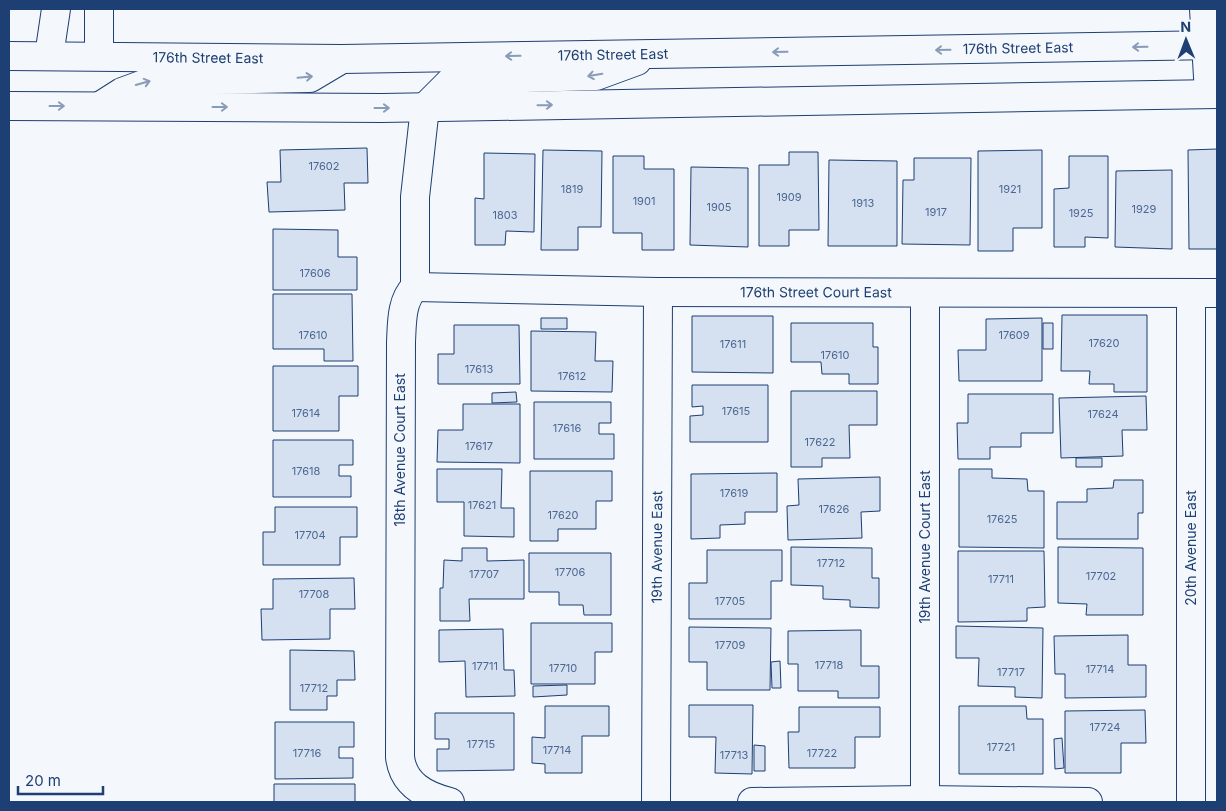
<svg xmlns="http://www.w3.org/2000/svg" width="1226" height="811" font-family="Inter,sans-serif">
<rect width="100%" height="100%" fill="#f4f7fb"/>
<!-- building -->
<path fill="#d5e0f0" stroke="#1d3f73" d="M367 148 368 183H344L345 210 269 212 267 182H281L280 150Z
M1217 149V249H1189L1188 150Z
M543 150 602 151 601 227H578V250H541Z
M1042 150V228H1013V251H978V151Z
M789 152H818L819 230H789V246H759V165H789Z
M484 153 535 154 534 232 506 231 505 245H475V198L484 199Z
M613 156H644V169H674V250H642V233H613Z
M1069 156H1108V238L1085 237V247H1054V189L1069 188Z
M914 158H971L970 245 902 244 903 180H914Z
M829 160 897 161V246H828Z
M691 167 748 168V247L690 245Z
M1172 170V249L1115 247 1116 171Z
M273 229 338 230V257H357V290H273Z
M273 294H352L353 361H324V349H273Z
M1062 315H1147V392H1114V384H1089L1090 371H1061Z
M692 316H773V373L692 372Z
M541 318H567V329H541Z
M1042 318V381H959L958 350H986V319Z
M791 323H873V347H878V384H849V374H822L821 362H791Z
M1043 323H1053V349H1043Z
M454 325H519L520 384H438V354H454Z
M531 331 596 332 595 361H613L612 392 531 391Z
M273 366H358V396H339V431H273Z
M692 385H768V442H690V416L703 415V406L692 407Z
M791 391H877V425H849L850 458H822V467H791Z
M516 392 517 402 492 403V393Z
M968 394H1053V433H1021V447H990V459H958L957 423H968Z
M1146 396 1147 430H1122L1123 456 1061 458 1059 398Z
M534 402H611V423H599V434H614V459H534Z
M463 404H520V463L437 462 438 430H463Z
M273 440H353V465H339V476H351V497H273Z
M1076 458H1102V467H1076Z
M437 469H502L501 508H514V537L464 536V502H437Z
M959 469H992V478L1027 479 1028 491H1044V548L959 547Z
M530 471H612V501H596V529H558V541H530Z
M777 473V512H745V524L720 525V538L691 539V474Z
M880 477V511L861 512 862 538 788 540 787 506 799 505 798 479Z
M1114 480H1143V513H1138V539H1057V502H1087V489L1113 488Z
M275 507H357V537H340V565H263V532H275Z
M791 547 872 548V578H879V608L850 607V600L823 599V586L791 585Z
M1058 547 1143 548V615H1086L1087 604 1058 603Z
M462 548H487V561L524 560V599H469L470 621H440V588H443L444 560 462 561Z
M707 550H782V581H771V619H689V583H707Z
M958 551H1044L1045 607 1027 608V621L958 622Z
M529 553H611V615H584L583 605H559V592H529Z
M354 578 355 609H330V639L262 640 261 609H273V579Z
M531 623H612V652H595V684H531Z
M956 626 1043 628 1042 698 1015 697V687L978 686 979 658H956Z
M689 627 771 628 770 690H707V662H689Z
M503 629 504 670H514L515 696 466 697 465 661 439 662V630Z
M861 630V666H879V698H838V691H798V664H788V631Z
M1128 635V665H1146V697L1065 698V674H1055L1054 636Z
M290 650 354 651 355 680H337V696H327V710H290Z
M780 661 781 688H772L771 662Z
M567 685V695L533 697V686Z
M689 705H753L752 774 715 773 716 737H689Z
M545 706H609V736H582V773H545V764L532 763V737L545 738Z
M959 706H1026L1027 719H1043V774H959Z
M799 707H880V737H855V768H789L788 732H799Z
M1145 710 1146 743H1121V773H1065V711Z
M435 713H514V770L437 771V749H449V739H435Z
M275 722H354V747H339V758H353V778L275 779Z
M1062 738 1064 768 1055 769 1054 739Z
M754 745 765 746V771H754Z
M274 784H355V802H274Z"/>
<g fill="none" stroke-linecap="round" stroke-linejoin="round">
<!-- minor casing -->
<g stroke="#1d3f73" stroke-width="30">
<g id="minor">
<path d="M1204 9 1209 94"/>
<path d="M49 56 56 9"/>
<path d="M99 56V9"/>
<path d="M425 107 415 197V287C401 301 402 323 401 342L400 757C403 784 425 796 450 802"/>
<path id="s1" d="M415 287 658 292 1217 293"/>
<path d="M925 800V294"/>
<path id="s2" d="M656 802 658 292"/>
<path d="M752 802 925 800 1088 802"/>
<path d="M1191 802V293"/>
</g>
</g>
<!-- major casing -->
<g stroke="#1d3f73" stroke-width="30">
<g id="major">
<path id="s3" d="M9 56 342 59 1217 45"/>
<path d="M9 106 382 108 1217 94"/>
<path d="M100 106 122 92 152 81 310 78 342 59"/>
<path d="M425 107 452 80 596 76 637 61"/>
</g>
</g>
<!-- minor -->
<use href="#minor" stroke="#f4f7fb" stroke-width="28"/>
<!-- major -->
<use href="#major" stroke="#f4f7fb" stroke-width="28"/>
</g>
<!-- one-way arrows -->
<defs><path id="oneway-shaft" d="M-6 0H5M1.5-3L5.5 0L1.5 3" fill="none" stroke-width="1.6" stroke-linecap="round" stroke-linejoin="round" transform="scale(1.25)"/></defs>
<g stroke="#889bb7">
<use href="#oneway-shaft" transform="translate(1140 47) rotate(179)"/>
<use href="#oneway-shaft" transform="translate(943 50) rotate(179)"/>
<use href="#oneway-shaft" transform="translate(780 52) rotate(179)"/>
<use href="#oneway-shaft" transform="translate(513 56) rotate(179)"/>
<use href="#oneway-shaft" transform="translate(595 75) rotate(170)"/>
<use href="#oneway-shaft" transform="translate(305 77) rotate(-5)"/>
<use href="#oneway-shaft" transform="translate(143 83) rotate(-16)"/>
<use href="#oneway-shaft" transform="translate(545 105) rotate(-1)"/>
<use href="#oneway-shaft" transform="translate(57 106)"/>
<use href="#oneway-shaft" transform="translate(220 107)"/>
<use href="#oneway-shaft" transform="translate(382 108)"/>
</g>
<g text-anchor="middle" stroke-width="4" stroke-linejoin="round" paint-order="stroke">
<!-- number labels -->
<g font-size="11" fill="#4b6792">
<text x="324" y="170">17602</text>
<text x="572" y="193">1819</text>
<text x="1010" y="193">1921</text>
<text x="789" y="201">1909</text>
<text x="644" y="205">1901</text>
<text x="863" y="207">1913</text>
<text x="719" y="211">1905</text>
<text x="1144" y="213">1929</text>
<text x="936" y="216">1917</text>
<text x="1081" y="217">1925</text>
<text x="505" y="219">1803</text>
<text x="315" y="277">17606</text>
<text x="313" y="339">17610</text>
<text x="1014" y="339">17609</text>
<text x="1104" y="347">17620</text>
<text x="733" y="348">17611</text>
<text x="835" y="359">17610</text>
<text x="479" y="373">17613</text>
<text x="572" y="380">17612</text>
<text x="736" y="415">17615</text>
<text x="306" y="417">17614</text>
<text x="1103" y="418">17624</text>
<text x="567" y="432">17616</text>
<text x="820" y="446">17622</text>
<text x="479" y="450">17617</text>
<text x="306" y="475">17618</text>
<text x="734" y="497">17619</text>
<text x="482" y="509">17621</text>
<text x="834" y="513">17626</text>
<text x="563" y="519">17620</text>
<text x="1002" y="523">17625</text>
<text x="310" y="539">17704</text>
<text x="831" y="567">17712</text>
<text x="570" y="576">17706</text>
<text x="484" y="578">17707</text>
<text x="1101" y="580">17702</text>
<text x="1001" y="583">17711</text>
<text x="314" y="598">17708</text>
<text x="730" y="605">17705</text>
<text x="730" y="649">17709</text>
<text x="829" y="669">17718</text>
<text x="485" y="670">17711</text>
<text x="563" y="672">17710</text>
<text x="1100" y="673">17714</text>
<text x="1011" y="676">17717</text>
<text x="314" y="692">17712</text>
<text x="1105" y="731">17724</text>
<text x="481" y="748">17715</text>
<text x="1001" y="751">17721</text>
<text x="557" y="754">17714</text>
<text x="307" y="757">17716</text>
<text x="822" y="757">17722</text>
<text x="734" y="759">17713</text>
</g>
<!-- street labels -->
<g font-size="14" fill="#1d3f73" stroke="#f4f7fb">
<text dy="5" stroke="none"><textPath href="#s3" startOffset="1009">176th Street East</textPath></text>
<text dy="5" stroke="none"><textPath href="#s3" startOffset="604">176th Street East</textPath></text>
<text dy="5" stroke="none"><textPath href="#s3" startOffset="199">176th Street East</textPath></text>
<text dy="5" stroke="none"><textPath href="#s1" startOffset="401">176th Street Court East</textPath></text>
<text transform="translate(400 450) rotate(-90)" y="5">18th Avenue Court East</text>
<text dy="5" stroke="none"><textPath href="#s2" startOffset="255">19th Avenue East</textPath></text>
<text transform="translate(925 547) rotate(-90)" y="5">19th Avenue Court East</text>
<text transform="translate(1191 548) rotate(-90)" y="5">20th Avenue East</text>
</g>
</g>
<!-- border -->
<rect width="1226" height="811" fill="none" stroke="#1d3f73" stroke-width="20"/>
<!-- north arrow -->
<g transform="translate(1186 40) rotate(359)" stroke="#f4f7fb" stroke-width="4" paint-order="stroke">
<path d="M0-4L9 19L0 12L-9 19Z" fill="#1d3f73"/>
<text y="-8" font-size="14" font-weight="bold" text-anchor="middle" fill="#1d3f73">N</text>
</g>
<!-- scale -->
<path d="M18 786v8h85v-8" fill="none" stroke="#1d3f73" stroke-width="2.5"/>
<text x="25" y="786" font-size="15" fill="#1d3f73" stroke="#f4f7fb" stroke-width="4" paint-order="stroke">20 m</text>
</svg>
